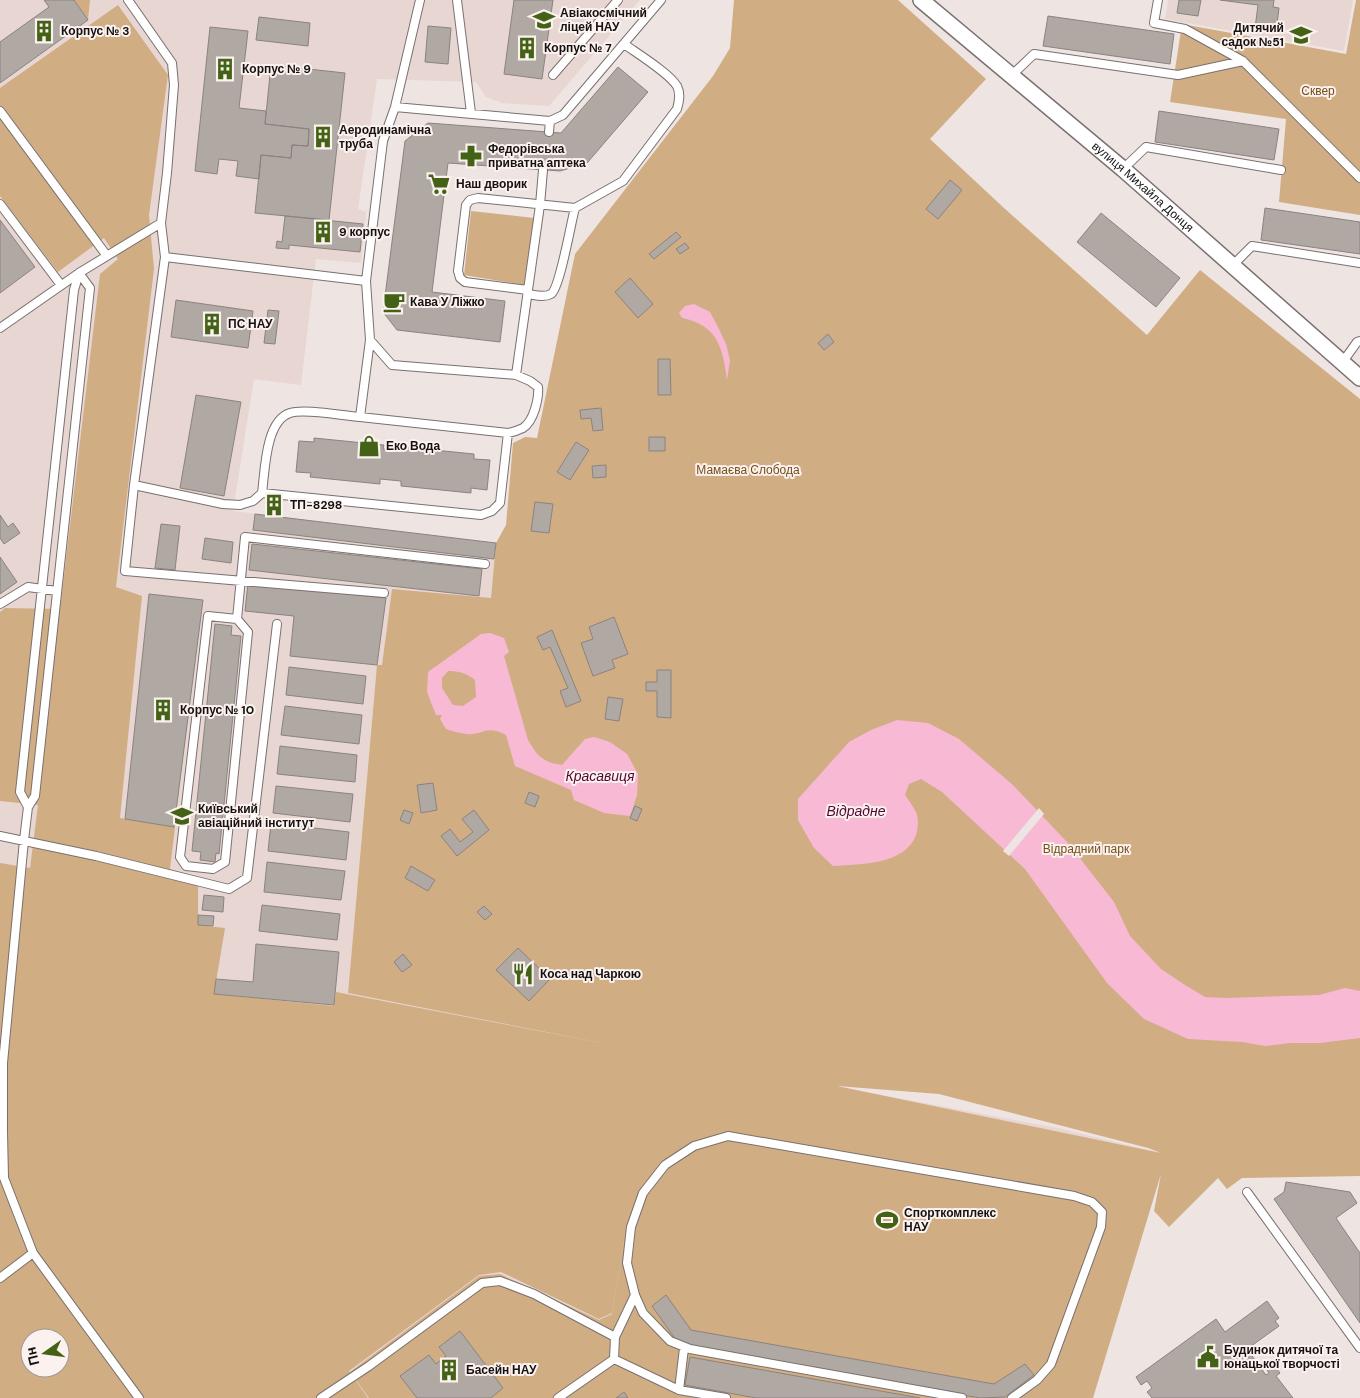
<svg xmlns="http://www.w3.org/2000/svg" width="1360" height="1398" font-family="'DM Sans',sans-serif">
<rect width="100%" height="100%" fill="#eee4e2"/>
<!-- built -->
<path fill="#e8d6d2" fill-rule="evenodd" d="M0 0H640L549 106 502 103 486 97 476 82 377 79 358 209 366 212 361 263 316 259 301 385 254 379 233 511 496 543 491 598 392 590 382 665H377L348 993 656 1050 844 1088 1058 1128 1165 1154 1093 1398H0ZM30 1338H60V1368H30Z
M1168 0H1353L1344 51 1165 19Z"/>
<!-- green -->
<path fill="#d1ad84" fill-rule="evenodd" d="M74 0H90L88 20Z
M734 0H898L986 79 930 139 1004 208 1147 335 1200 270 1360 399V1176L1242 1178 1227 1189 1218 1178 1169 1227 1154 1211 1161 1174 1093 1398H369L350 1372 479 1276 500 1274 599 1320 612 1314 637 1160 612 1313 599 1319 501 1272 479 1275 349 1371 368 1398H0V863L30 868 38 805 0 801V612L5 608 60 609 100 274 118 259 104 238 58 272 0 196V88L118 5 168 75 149 215 154 269 116 587 142 596 120 818 175 827 170 869 198 877V925L225 928 214 994 334 1006 336 992 623 1047 348 993 377 665H382L392 589 491 598 496 543 506 525 513 443 525 437 537 438 575 254 713 76 730 48ZM837 1086 939 1094 1148 1148 1161 1153ZM30 1338H60V1368H30Z
M1356 0H1360V215L1279 202 1286 119 1170 102 1182 24 1346 54Z
M471 211 534 218 524 285 464 275Z"/>
<!-- water -->
<path fill="#f8b9d4" fill-rule="evenodd" d="M694 304 710 312 719 329 726 344 730 360 727 380C723 349 718 325 682 318L679 313 685 306Z
M490 633 504 638 509 652 504 656 528 740C538 757 543 762 562 765L585 739 594 737 610 742 627 754 638 774 637 795 630 816 604 813 574 800 571 790 515 766 506 735C485 724 483 736 466 734 459 733 452 731 446 729L440 719 442 715H436L427 692 428 672 481 634ZM448 671C459 671 466 673 475 680L476 697 463 706 453 705 442 688V678Z
M897 720 928 723 959 739 1013 785 1068 843 1114 902 1130 936 1161 969 1185 985 1205 997 1226 998 1319 995 1345 988 1360 991V1038L1320 1043H1290L1265 1046 1242 1042 1188 1039 1144 1019 1107 983 1025 869 942 792 921 779 909 784 905 795C909 801 913 806 916 812 919 818 918 829 916 835 905 865 861 864 833 866L814 848 798 820V799L849 742 871 730Z"/>
<!-- pier -->
<path fill="#eee4e2" d="M1039 808 1044 814 1009 856 1003 851Z"/>
<!-- building -->
<path fill="#afa8a3" stroke="#8b837f" d="M44 0H74L88 20 0 83V42L49 7Z
M514 0H553L542 79 504 74Z
M1179 0H1201L1198 16 1177 13Z
M1220 0H1274L1273 7 1279 8 1276 31 1255 28 1258 5Z
M1048 16 1174 34 1170 64 1043 46Z
M259 17 310 23 308 46 256 40Z
M428 26 451 28 448 64 425 62Z
M210 27 248 31 239 108 266 111 265 124 309 129 308 146 292 145 291 158 261 155 259 179 236 176 238 161 219 159 217 174 195 171Z
M271 65 345 73 329 220 255 213 261 155 291 158 292 145 308 146 309 129 265 124Z
M618 67 648 92 587 163 560 171 448 163 432 292 505 301 500 342 397 330 383 312 405 141 428 123 561 133Z
M1159 111 1279 129 1274 160 1155 142Z
M950 180 962 190 938 219 926 209Z
M1265 208 1360 222V254L1261 240Z
M1101 213 1180 278 1156 307 1077 242Z
M285 216 363 224 360 252 289 245V249L276 248 277 241 282 242Z
M0 220 35 267 0 293Z
M676 232 681 237 654 259 649 254Z
M685 243 689 248 680 254 676 249Z
M630 278 653 304 638 318 615 292Z
M176 300 253 311 248 348 171 337Z
M268 310 279 311 275 344 264 343Z
M828 334 834 342 824 350 818 343Z
M658 359H670L671 395H658Z
M196 395 241 402 224 496 180 488Z
M601 408 603 430 593 431 591 418 581 419 580 410Z
M649 437H665V451H649Z
M314 438 384 445 383 449 404 451V447L474 454V459L490 460 487 490 471 488V493L401 486V481L380 479V484L310 477 311 473 296 472 299 441 314 442Z
M576 442 589 450 570 480 557 472Z
M606 465V477L593 478 592 466Z
M268 498 283 499 281 513 266 512Z
M535 502 553 504 549 533 531 531Z
M255 514 496 543 494 559 253 530Z
M0 515 8 527 13 523 20 533 4 544 0 538Z
M161 524 180 526 175 570 155 568Z
M205 538 233 542 231 563 202 559Z
M252 544 482 569 479 596 249 570Z
M0 557 17 582 0 594Z
M248 583 386 598 377 665 290 656 294 616 245 611Z
M149 594 203 600 174 827 125 819Z
M614 617 628 654 612 660 615 668 593 676 581 643 593 639 589 627Z
M215 624 232 626 231 635 241 636 219 854 216 853 215 862 200 860 201 852 192 851Z
M552 630 581 701 566 707 560 691 568 688 550 647 543 650 537 637Z
M289 667 366 676 363 704 286 695Z
M657 670H671V718L657 717V691H646V682H657Z
M608 697 623 699 619 721 605 719Z
M285 706 362 715 359 744 281 735Z
M280 746 357 755 355 782 277 774Z
M433 783 437 810 421 813 417 785Z
M276 786 353 794 350 822 273 813Z
M529 792 539 796 535 807 525 803Z
M635 806 642 809 637 821 630 818Z
M404 810 413 813 409 824 400 820Z
M474 810 489 830 457 856 441 836 450 829 460 842 473 832 462 819Z
M271 823 349 832 346 860 268 851Z
M267 862 345 871 341 900 264 892Z
M411 866 435 880 428 891 405 878Z
M204 895 224 897 223 912 202 910Z
M262 905 340 914 337 940 259 931Z
M484 906 492 914 485 920 477 912Z
M198 915 214 916 213 926 198 925Z
M256 944 339 952 334 1005 214 994 216 979 253 982Z
M518 948 550 979 529 1001 496 970Z
M403 954 412 965 402 972 394 962Z
M1286 1182 1350 1192 1357 1203 1336 1218 1360 1253V1323L1274 1199 1284 1192Z
M666 1295 691 1330 994 1384 1025 1364 1034 1375 1005 1397 980 1398 685 1344 676 1340 652 1306Z
M1267 1301 1279 1318 1275 1321 1279 1326 1247 1349 1266 1375 1269 1373 1267 1370 1274 1365 1280 1373 1276 1376 1293 1398H1152L1147 1392 1152 1388 1147 1381 1141 1385 1136 1377 1216 1319 1225 1332Z
M460 1331 503 1388 491 1398H417L400 1376 429 1355 436 1364 446 1356 439 1347Z
M690 1357 920 1398H756L685 1385Z
M624 1392 628 1398H616Z"/>
<g fill="none" stroke-linecap="round" stroke-linejoin="round">
<!-- lane casing -->
<g stroke="#79706f" stroke-width="10">
<path id="lane" d="M457 0 471 113
M1158 0 1154 23 1185 29 1243 61 1360 178
M553 75 618 0
M1012 75 1034 54 1178 75 1243 61
M395 107 550 121
M0 111 107 256
M549 132 550 121 563 115 661 0
M1123 169 1146 147 1281 170
M0 204 61 285
M161 223 165 257 134 485 125 571 384 593
M165 257 366 281
M1233 265 1252 246 1360 263
M528 290 465 282 460 278 458 271 466 205 470 200 478 198 575 208 623 181 677 109C679 102 681 94 677 86 669 73 638 54 624 44
M528 294C535 295 544 298 551 294 560 288 571 222 575 208
M0 328 79 273 161 223 167 173 174 85 172 63 128 0
M370 340 392 365 516 375 530 381 538 387C539 398 534 421 523 428 519 430 513 432 508 433L360 417 370 340 366 281 383 141 395 107 420 0
M1342 363 1357 342 1360 341
M516 375 540 205 543 170
M360 417C343 416 305 408 290 413 265 421 265 472 262 493L481 515 492 511 500 503 508 433
M134 485 223 504 240 505 253 501 262 493
M0 604 28 587 57 591
M237 619 208 616 180 857 186 866 213 869 225 862 248 632 237 619 245 537 485 564
M28 807 20 792 74 290 79 273
M0 836 96 856 229 889 247 878 277 624
M1247 1192 1360 1348
M33 1253 139 1398
M0 1278 33 1253 4 1178 3 1132V1063L24 840 28 807 35 796 90 288 79 273
M615 1337 635 1295
M684 1348 679 1390 726 1398
M614 1359 679 1390
M321 1398 369 1366 482 1283 500 1281 534 1294 615 1337 614 1359 558 1398
M962 1398 690 1349 670 1341 643 1313 635 1295 627 1263 631 1227 643 1193 665 1165 694 1146 728 1136 1074 1196 1092 1202 1102 1212 1101 1227 1051 1364 1037 1380 1012 1398"/>
</g>
<!-- street casing -->
<g stroke="#79706f" stroke-width="18">
<g id="street">
<path id="s1" d="M921 0 1123 169 1360 378"/>
</g>
</g>
<!-- lane -->
<use href="#lane" stroke="#fff" stroke-width="8"/>
<!-- street -->
<use href="#street" stroke="#fff" stroke-width="15"/>
</g>
<!-- icons -->
<defs>
<g id="school-bare" transform="scale(1.725)"><path d="M0-5L7-2L0 1L-7-2ZM-4 1L0 2.5L4 1V4Q0 6-4 4Z" fill="#436216" stroke="#fbf1ef" stroke-width="2.5" paint-order="stroke"/></g>
<g id="building-bare" transform="scale(1.725)"><path d="M-4-6H4V6H1V3H-1V6H-4ZM-2.5-4.3h1.7v1.8h-1.7ZM.8-4.3h1.7v1.8H.8ZM-2.5-1h1.7V.8h-1.7ZM.8-1h1.7V.8H.8Z" fill="#436216" stroke="#fbf1ef" stroke-width="2.5" paint-order="stroke"/></g>
<g id="pharmacy-bare" transform="scale(1.725)"><path d="M-2-6h4v4h4v4h-4v4h-4v-4h-4v-4h4Z" fill="#436216" stroke="#fbf1ef" stroke-width="2.5" paint-order="stroke"/></g>
<g id="supermarket-bare" transform="scale(1.725)"><path d="M-6-5.5h2.5l.6 2H6L4.5 2H-2.5L-4.4-4H-6ZM-1.5 3.2a1.3 1.3 0 1 0 .1 0ZM3 3.2a1.3 1.3 0 1 0 .1 0Z" fill="#436216" stroke="#fbf1ef" stroke-width="2.5" paint-order="stroke"/></g>
<g id="cafe-bare" transform="scale(1.725)"><path d="M-5.5-4.5H6V0H3Q3 3.5 0 3.5H-2.5Q-5.5 3.5-5.5 0ZM3-3.2v2h1.7v-2ZM-6 4.5H4V6H-6Z" fill="#436216" stroke="#fbf1ef" stroke-width="2.5" paint-order="stroke"/></g>
<g id="shop-bare" transform="scale(1.725)"><path d="M-5-2.5h2.3a2.7 3.5 0 0 1 5.4 0H5L5.5 6h-11ZM-1.5-2.5h3a1.5 2.3 0 0 0-3 0Z" fill="#436216" stroke="#fbf1ef" stroke-width="2.5" paint-order="stroke"/></g>
<g id="university-bare" transform="scale(1.725)"><path d="M0-5L7-2L0 1L-7-2ZM-4 1L0 2.5L4 1V4Q0 6-4 4Z" fill="#436216" stroke="#fbf1ef" stroke-width="2.5" paint-order="stroke"/></g>
<g id="restaurant-bare" transform="scale(1.725)"><path d="M-5-6h1v4h1v-4h1v4h1v-4h1v5L-1.5 .5V6h-2V.5L-5-1ZM5-6V6H3V1.5H1.5Q1.5-4 5-6Z" fill="#436216" stroke="#fbf1ef" stroke-width="2.5" paint-order="stroke"/></g>
<g id="stadium-bare" transform="scale(1.725)"><path d="M0-5a6.5 5 0 1 0 0 10a6.5 5 0 1 0 0-10ZM-3.5-1.8h7v3.6h-7Z" fill="#436216" stroke="#fbf1ef" stroke-width="2.5" paint-order="stroke"/></g>
<g id="civic-bare" transform="scale(1.725)"><path d="M-.6-6.5H3V-4.5H.6V-3L4-1V1h2V6H-6V1h2V-1L-.6-3ZM-1.2 2.5V6h2.4V2.5Z" fill="#436216" stroke="#fbf1ef" stroke-width="2.5" paint-order="stroke"/></g>
</defs>
<g fill-rule="evenodd">
<use href="#school-bare" x="544" y="20"/>
<use href="#building-bare" x="44" y="31"/>
<use href="#school-bare" x="1301" y="35"/>
<use href="#building-bare" x="527" y="48"/>
<use href="#building-bare" x="225" y="69"/>
<use href="#building-bare" x="323" y="137"/>
<use href="#pharmacy-bare" x="471" y="156"/>
<use href="#supermarket-bare" x="439" y="184"/>
<use href="#building-bare" x="323" y="232"/>
<use href="#cafe-bare" x="394" y="302"/>
<use href="#building-bare" x="212" y="324"/>
<use href="#shop-bare" x="369" y="446"/>
<use href="#building-bare" x="274" y="505"/>
<use href="#building-bare" x="163" y="710"/>
<use href="#university-bare" x="182" y="816"/>
<use href="#restaurant-bare" x="523" y="974"/>
<use href="#stadium-bare" x="887" y="1220"/>
<use href="#civic-bare" x="1208" y="1357"/>
<use href="#building-bare" x="449" y="1370"/>
</g>
<g text-anchor="middle" stroke-width="4" stroke-linejoin="round" paint-order="stroke">
<!-- poi labels -->
<g font-size="12" font-weight="bold" fill="#151211" stroke="#fbf1ef" text-anchor="start">
<text x="560" y="17">Авіакосмічний<tspan x="560" dy="14">ліцей НАУ</tspan></text>
<text x="1284" y="32" text-anchor="end">Дитячий<tspan x="1284" dy="14">садок №51</tspan></text>
<text x="61" y="35">Корпус № 3</text>
<text x="544" y="52">Корпус № 7</text>
<text x="242" y="73">Корпус № 9</text>
<text x="339" y="134">Аеродинамічна<tspan x="339" dy="14">труба</tspan></text>
<text x="488" y="153">Федорівська<tspan x="488" dy="14">приватна аптека</tspan></text>
<text x="456" y="188">Наш дворик</text>
<text x="339" y="236">9 корпус</text>
<text x="410" y="306">Кава У Ліжко</text>
<text x="228" y="328">ПС НАУ</text>
<text x="386" y="450">Еко Вода</text>
<text x="290" y="509">ТП-8298</text>
<text x="180" y="714">Корпус № 10</text>
<text x="198" y="813">Київський<tspan x="198" dy="14">авіаційний інститут</tspan></text>
<text x="540" y="978">Коса над Чаркою</text>
<text x="904" y="1217">Спорткомплекс<tspan x="904" dy="14">НАУ</tspan></text>
<text x="1224" y="1354">Будинок дитячої та<tspan x="1224" dy="14">юнацької творчості</tspan></text>
<text x="466" y="1374">Басейн НАУ</text>
</g>
<!-- park labels -->
<g font-size="12" fill="#764e16" stroke="#fbf1ef">
<text x="1318" y="95">Сквер</text>
<text x="748" y="474">Мамаєва Слобода</text>
<text x="1086" y="853">Відрадний парк</text>
</g>
<!-- street labels -->
<g font-size="12" fill="#151211" stroke="#fbf1ef">
<text dy="4" stroke="none"><textPath href="#s1" startOffset="290">вулиця Михайла Донця</textPath></text>
</g>
<!-- water labels -->
<g font-size="14" font-style="italic" fill="#500731" stroke="#fbf1ef">
<text x="600" y="781">Красавиця</text>
<text x="856" y="816">Відрадне</text>
</g>
</g>
<!-- north arrow -->
<g transform="translate(45 1353) rotate(256)"><circle r="24" fill="#fbf1ef" stroke="#9f9896"/>
<path d="M0-4L9 19L0 12L-9 19Z" fill="#436216"/>
<text y="-8" font-size="14" font-weight="bold" text-anchor="middle" fill="#151211">Пн</text>
</g>
</svg>
